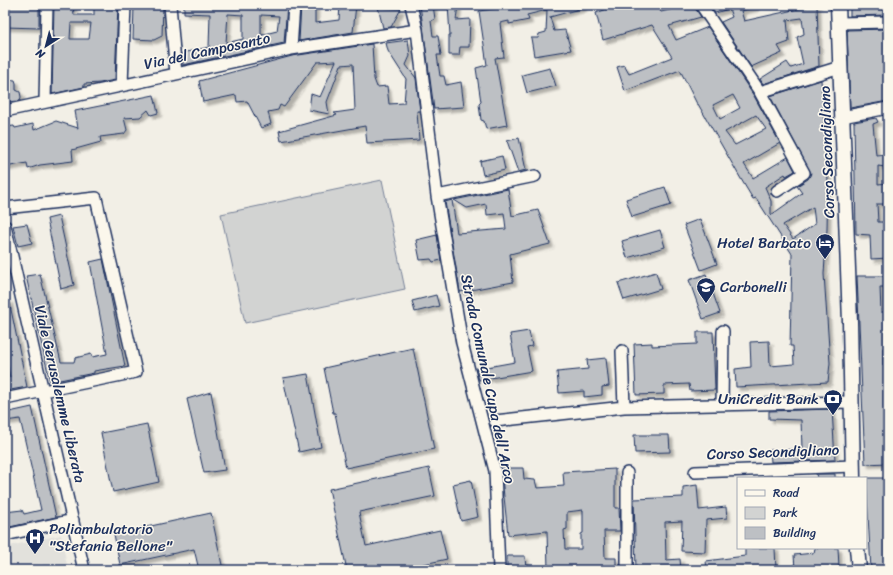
<svg xmlns="http://www.w3.org/2000/svg" width="893" height="575" font-family="Sriracha,sans-serif">
<defs>
<filter id="shadow"><feDropShadow dx="3.5" dy="3.5" stdDeviation="1" flood-color="#0004"/></filter>
</defs>
<rect width="100%" height="100%" fill="#f2efe6"/>
<filter id="ink" filterUnits="userSpaceOnUse"><feTurbulence type="fractalNoise" baseFrequency=".025" numOctaves="2"/><feDisplacementMap in="SourceGraphic" scale="8" xChannelSelector="R" yChannelSelector="G"/><feConvolveMatrix kernelMatrix="1 2 1 2 8 2 1 2 1" color-interpolation-filters="sRGB"/></filter>
<g filter="url(#ink)">
<!-- built -->
<path fill="#e2e1dc" d="M61 535 68 570H44L42 564 25 568V570H5V547Z"/>
<!-- green -->
<path fill="#d2d3d2" stroke="#768198" d="M382 180 405 289 245 323 221 214Z"/>
<!-- building -->
<path fill="#bdc0c4" stroke="#1b2f5e" fill-rule="evenodd" filter="url(#shadow)" d="M5 5H39V28L5 27Z
M54 5H73L74 15H94V5H118L115 80 100 83 84 84V87L52 94ZM71 23H91L89 39H70Z
M134 5H163L162 36 154 40 133 39Z
M184 5H287L284 43 183 65 182 53 209 47 210 14 184 13ZM228 14 243 15V39L226 43ZM261 15 279 16 277 31 261 35Z
M301 5H315V23L339 20 340 5H356L353 32 299 41Z
M420 5H433L435 19 431 21 433 36H438L441 55H437L440 76H444L446 85 461 82 464 107 434 109Z
M448 5H458L456 20 470 19 469 47H460L459 55H449V35H450Z
M505 5H583V8L550 17 554 31 565 30 571 50 534 56 531 38H538L539 34 546 32 547 10 527 15 529 20 509 24V21L500 23 504 57 495 58 507 125 486 129 484 121 481 120 479 104 481 102 476 68 487 65 479 11 500 8Z
M606 5H656L661 12 682 7 683 5H694L701 17 669 26 676 40 708 27 754 96 780 143 744 164 753 178 788 157 795 171 786 176 785 174 765 187 771 201V215L802 193 797 186 808 179 811 173 770 96 821 80 828 181 827 229 824 274 830 363 828 382 736 387 735 369 751 367 750 342 769 341 770 366 794 364 793 346H790L792 254 756 198 753 199 741 179 698 104H697L680 70 625 91 617 67 624 65 629 74 672 57 652 25 603 40 596 13 607 9ZM733 95 740 108 720 119 713 105ZM756 115 766 129 735 145 725 132ZM813 207 815 224 793 239 783 225Z
M709 5H756V7L741 11 744 21 807 7V5H817L819 66 763 84 760 79 787 62 791 68 803 64 797 37 804 34 802 18 787 20 789 42 778 46 782 53 751 67 721 22 732 17 729 9 715 13Z
M850 5H888V15L850 16Z
M378 7 401 9 391 27 383 28Z
M888 29V101L850 108 847 30Z
M408 40 410 56 406 65 416 78 420 111H417L419 140 367 143 365 126 281 141 279 131 337 115 334 113 355 110 353 64 341 65 327 102 329 114 309 110 311 94 320 97 336 61 317 62 284 107 280 105 278 110 268 112 271 124 261 128 247 101 237 102 236 95 203 102 199 81 292 56 372 44 374 79 377 87 387 86 389 104 404 103 406 79 388 51 386 43Z
M550 68 556 86 527 93 522 75Z
M5 79 15 80 16 83V90L20 92 21 97 20 101 5 102Z
M154 95 158 113 151 115 148 110 140 117 124 118 127 130 124 134 100 137 101 142 72 150 73 161 40 165 28 169 27 163 5 167V127L14 126 15 128 33 124 34 130 56 121 78 128 75 111Z
M876 118 878 122 873 124 876 155 888 154V164H885V167L878 166V184L888 183V204H877L878 222H888V258L871 259 870 235 856 234 854 122Z
M519 138 526 170 518 172 507 141Z
M502 156 505 170 483 175 480 161Z
M665 187 671 205 632 217 626 199Z
M508 189 512 216 538 210 550 244 510 254 513 282 460 292 445 202 452 200 457 233 506 229 504 213 487 215 486 204 467 208 454 200Z
M59 216 74 285 61 289 47 219Z
M700 219 717 264 701 270 684 225Z
M27 224 32 243 18 246 13 226Z
M660 230 665 247 627 258 622 241Z
M437 235 441 260 433 262 431 259 420 260 416 240Z
M103 259 125 366 94 371V373L50 382 26 276 40 274 61 362H74L75 358 91 354 92 357 107 354 90 262Z
M656 272 661 289 624 300 618 283Z
M706 274 720 313 703 319 689 280Z
M857 276H888V287H880L881 312H888V347L883 348V365H888V390H884V408H888V463L865 464Z
M436 295 439 306 415 312 412 301Z
M5 300H9L27 387 5 391V378L10 377 5 354Z
M529 331 532 346 527 347 532 371 479 380 476 369 515 362 510 334Z
M697 332H713L715 390 690 391 689 384 664 385V394L636 395 634 344 652 343V346L697 344Z
M413 348 434 449 346 468 335 413H333L324 368Z
M606 358 609 386 602 387V395L584 397V391L559 393 557 372 588 369 587 360Z
M308 374 321 447 299 452 283 378Z
M211 392 225 470 204 473 187 399Z
M32 407 56 517 5 528V512L22 510 24 514 41 510 20 419 5 421V413Z
M832 409 835 460 771 462 770 450 802 449 801 420 769 419V411Z
M147 424 159 482 113 492 101 433Z
M634 435H669L670 452 635 453Z
M429 468 435 496 359 512 366 546 440 530 447 559 397 570H347L329 489Z
M501 468H523L524 479 535 480 537 488 564 486 563 472 615 469V508H619L620 531H604L605 558H616V570H548L547 531 508 535ZM583 510V533L581 534V549H565L564 530 567 529V512Z
M816 474H835V478H817Z
M866 478H888V570H871Z
M471 480 478 517 461 521 453 484Z
M697 485 699 510 726 507 727 518 706 520 705 552 681 551 682 521 665 522 666 560 680 559 681 570H636L634 499 683 497V487Z
M211 513 223 570H199L194 549 120 565 114 534Z
M745 548H775L776 570H707L706 561 745 556Z
M815 548H838L839 567 795 569 794 555 814 553Z
M507 556H525L526 570H507Z"/>
<g fill="none" stroke-linecap="round" stroke-linejoin="round">
<!-- minor casing -->
<g stroke="#1b2f5e" stroke-width="14">
<path id="minor" d="M170 5 176 74
M411 5 417 30 437 196 462 343 495 471 499 570
M701 5 760 92 804 173 777 191
M839 23 888 22
M291 49 294 5
M122 85 125 5
M760 92 840 67
M45 102 47 5
M5 111 291 49 417 30
M842 117 888 108
M437 196 535 176
M5 208 96 198 136 372 5 399
M5 226 84 570
M622 351 624 407
M722 405 723 331
M495 421 624 407 852 402
M695 472 853 466
M5 535 73 520
M627 570V473"/>
</g>
<!-- major casing -->
<g stroke="#1b2f5e" stroke-width="17">
<path id="major" d="M838 5 850 322 853 478
M857 548 859 570"/>
</g>
<!-- minor -->
<use href="#minor" stroke="#fbf7ec" stroke-width="11"/>
<!-- major -->
<use href="#major" stroke="#fbf7ec" stroke-width="14"/>
</g>
</g>
<!-- icons -->
<defs>
<g id="hotel-pin" transform="scale(1)"><path d="M0 17L-7.5 6A9.5 9.5 0 1 1 7.5 6Z" fill="#1b2f5e" stroke="#fbf7ec"/><path d="M-6-4.5h1.5V1H6V5H4.5V3h-9V5H-6ZM-4 0a1.8 1.8 0 1 1 3.6 0ZM.5 0V-2.5h3Q6-2.5 6 0Z" fill="#fff"/></g>
<g id="school-pin" transform="scale(1)"><path d="M0 17L-7.5 6A9.5 9.5 0 1 1 7.5 6Z" fill="#1b2f5e" stroke="#fbf7ec"/><path d="M0-5L7-2L0 1L-7-2ZM-4 1L0 2.5L4 1V4Q0 6-4 4Z" fill="#fff"/></g>
<g id="bank-pin" transform="scale(1)"><path d="M0 17L-7.5 6A9.5 9.5 0 1 1 7.5 6Z" fill="#1b2f5e" stroke="#fbf7ec"/><path d="M-6-4H6V4H-6ZM0-2.3a2.3 2.3 0 1 0 0 4.6a2.3 2.3 0 1 0 0-4.6Z" fill="#fff"/></g>
<g id="hospital-pin" transform="scale(1)"><path d="M0 17L-7.5 6A9.5 9.5 0 1 1 7.5 6Z" fill="#1b2f5e" stroke="#fbf7ec"/><path d="M-5-5h3v3.5h4V-5h3V5h-3V1.5h-4V5h-3Z" fill="#fff"/></g>
</defs>
<g fill-rule="evenodd">
<use href="#hotel-pin" x="825" y="243"/>
<use href="#school-pin" x="706" y="287"/>
<use href="#bank-pin" x="833" y="399"/>
<use href="#hospital-pin" x="35" y="538"/>
</g>
<g text-anchor="middle" stroke-width="3" stroke-linejoin="round" paint-order="stroke">
<!-- street labels -->
<g font-size="15" fill="#1b2f5e" stroke="#fbf7ec">
<text transform="translate(207 51) rotate(-12)" y="5">Via del Camposanto</text>
<text transform="translate(827 152) rotate(-92)" y="5">Corso Secondigliano</text>
<text transform="translate(488 379) rotate(78)" y="5">Strada Comunale Cupa dell'Arco</text>
<text transform="translate(60 394) rotate(77)" y="5">Viale Gerusalemme Liberata</text>
<text transform="translate(773 452) rotate(-2)" y="5">Corso Secondigliano</text>
</g>
<!-- poi labels -->
<g font-size="15" fill="#1b2f5e" stroke="#fbf7ec" text-anchor="end">
<text x="811" y="248">Hotel Barbato</text>
<text x="720" y="292" text-anchor="start">Carbonelli</text>
<text x="819" y="404">UniCredit Bank</text>
<text x="49" y="534" text-anchor="start">Poliambulatorio<tspan x="49" dy="17">"Stefania Bellone"</tspan></text>
</g>
</g>
<!-- margin -->
<rect width="893" height="575" fill="none" stroke="#fbf7ec" stroke-width="20"/>
<rect x="10" y="10" width="873" height="555" fill="none" stroke="#1b2f5e" stroke-width="1.5" filter="url(#ink)"/>
<!-- legend -->
<rect x="737" y="477" width="130" height="72" fill="#fbf7ec" stroke="#a1a7b3"/>
<rect x="745" y="490" width="20" height="6" fill="#fbf7ec" stroke="#a1a7b3"/>
<text x="773" y="497" font-size="12" fill="#1b2f5e">Road</text>
<rect x="745" y="507" width="20" height="12" fill="#d2d3d2" stroke="#a1a7b3"/>
<text x="773" y="517" font-size="12" fill="#1b2f5e">Park</text>
<rect x="745" y="527" width="20" height="12" fill="#bdc0c4" stroke="#a1a7b3"/>
<text x="773" y="537" font-size="12" fill="#1b2f5e">Building</text>
<!-- north arrow -->
<g transform="translate(46 46) rotate(216)" stroke="#fbf7ec" stroke-width="3" paint-order="stroke">
<path d="M0-3L7 15L0 10L-7 15Z" fill="#1b2f5e"/>
<text y="-6" font-size="11" font-weight="bold" text-anchor="middle" fill="#1b2f5e">N</text>
</g>
</svg>
